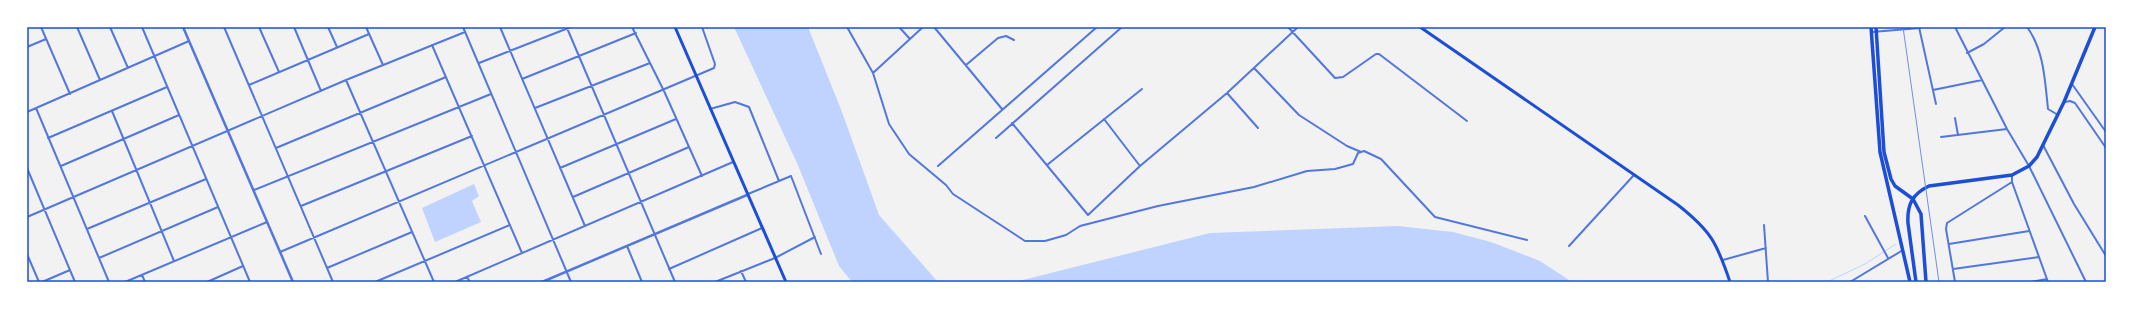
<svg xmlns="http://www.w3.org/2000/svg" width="2133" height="309" font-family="Montserrat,sans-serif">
<rect width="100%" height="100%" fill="#f2f2f2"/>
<!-- water -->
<path fill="#bfd3fe" d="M734 27H808L842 112 879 215 938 282H852L839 266 797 163Z
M474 184 479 196 472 201 481 222 435 242 422 208Z
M1398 226 1453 232 1491 242 1540 261 1572 282H1015L1210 233Z"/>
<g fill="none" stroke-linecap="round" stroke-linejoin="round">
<!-- stream -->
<path stroke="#bfd3fe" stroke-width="1" d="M1827 282 1865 264 1896 244"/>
<!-- minor -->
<path stroke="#5277de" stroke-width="2" d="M41 27 70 94
M77 27 100 80
M110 27 128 68
M142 27 250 282
M224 27 333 282
M259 27 279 72
M294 27 321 91
M328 27 337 47
M366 27 383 65
M463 27 571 282
M500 27 585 226
M632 27 664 91 702 176
M847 27 873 73 889 124 909 154 946 185 953 194 1025 241H1045L1066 235 1080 226 1158 206 1254 187 1307 171 1335 169 1353 164 1358 153 1364 151 1381 159 1435 217 1527 240
M899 27 910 39
M934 27 1002 109
M1288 27 1335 78 1343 77 1376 54H1379L1467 121
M1919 27 1936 104
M1955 27 2007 129 2029 166 2086 282
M2027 27C2044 50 2045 81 2048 109L2058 115
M567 28 675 282
M1872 32 1920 28
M432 45 522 253
M27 47 46 39
M1967 53 1984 44 2005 27
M479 63 571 27
M966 65 998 38 1006 36 1014 40
M1254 68 1299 115 1347 146 1361 152
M873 73 923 27
M522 79 636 33
M346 80 434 282
M2072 84 2106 132
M249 85 369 34
M1933 90 1982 80
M1227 93 1258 128
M2065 102 2070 101 2075 103 2106 148
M36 108 109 282
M535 108 650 63
M710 109 735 102 749 107 779 181
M112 111 174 261
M27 112 189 41
M1955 118 1958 135
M1104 119 1140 166
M1012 123 1088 215 1140 166 1227 93 1298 27
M1941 137 2007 129
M48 138 167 87
M996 138 1122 27
M2043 145 2074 204 2106 256
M276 148 446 77
M1047 165 1142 89
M61 166 179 115
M938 166 1097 27
M27 168 75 282
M560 168 676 119
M2012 176V182L2048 282
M254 190 491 94
M748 194 791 176 821 254
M573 197 689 147
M301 206 472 136
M1865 216 1888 258
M27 217 346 80 465 32
M1764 225 1768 282
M87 229 206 179
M1949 244 2029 231
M627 246 642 282
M1569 246 1634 175
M280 252 714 68 715 64 702 27
M27 254 39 282
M99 258 218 207
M1723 260 1766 248
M327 268 412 232
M669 269 762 228
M1953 269 2039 257
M741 271 746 282
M142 275 145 282
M467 277 470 282
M42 282 70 270
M125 282 267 222
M207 282 243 266
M375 282 510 225
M455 282 733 162
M715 282 775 258 815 237
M1850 282 1903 250
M1955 282 1946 229 1947 223 2012 182
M2031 282 2047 279"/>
<!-- tertiary -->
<path stroke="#5277de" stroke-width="2.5" d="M183 27 293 282
M542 282 747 195"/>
<!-- secondary -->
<path stroke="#1d4ed8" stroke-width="3" d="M675 27 786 282
M1420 27 1678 205C1711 231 1717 243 1730 282"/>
<!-- primary -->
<path stroke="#1d4ed8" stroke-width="3.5" d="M1871 27 1880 152 1910 282
M1876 27 1884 152 1891 179 1895 186 1913 199 1921 214 1926 282
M1916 282 1908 223C1907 205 1912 194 1929 186L2012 175 2029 166 2037 157 2064 102 2095 27"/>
<!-- rail -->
<path stroke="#7290e2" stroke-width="1" d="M1903 27 1939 282"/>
</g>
<!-- border -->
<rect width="2133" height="309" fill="none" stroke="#ffffff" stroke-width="56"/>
<rect x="28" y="28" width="2077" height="253" fill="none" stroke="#1d4ed8" stroke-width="1.5"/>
</svg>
